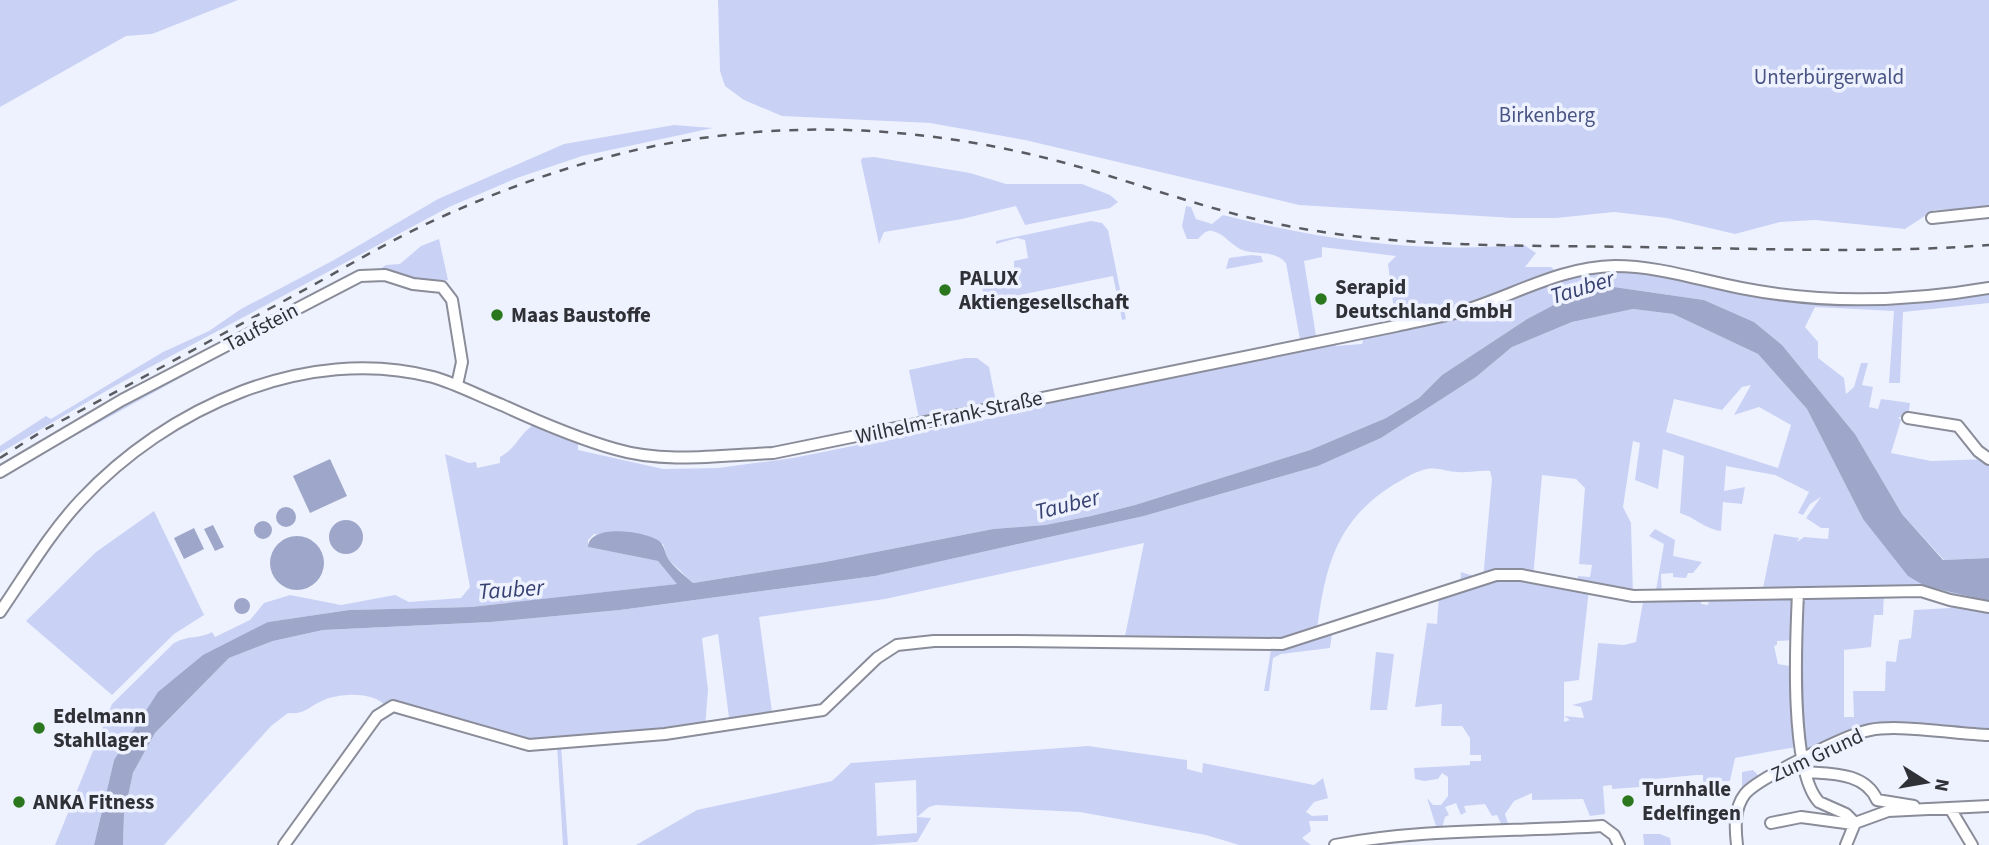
<svg xmlns="http://www.w3.org/2000/svg" width="1989" height="845" font-family="'Source Sans 3',sans-serif">
<rect width="100%" height="100%" fill="#eef2ff"/>
<!-- green -->
<path fill="#c9d2f5" fill-rule="evenodd" d="M0 0H238L152 34 126 36 0 107Z
M718 0H1989V208L1934 210 1905 229 1815 220 1780 222 1735 234 1667 218 1614 212 1556 218H1513L1299 205 1025 140 930 123 782 116 744 100 725 86 720 71Z
M674 125 713 128 582 156 517 178 449 207 113 387 0 453V446L46 416 51 419 163 352 209 331 241 309 334 260 438 199 564 144Z
M874 157 970 173 1006 184H1082L1110 195 1118 202 1110 208 1025 225 1016 206 962 219 884 232 879 244 861 161 862 158Z
M1186 206 1191 207 1196 219 1212 224 1223 215C1325 241 1418 253 1524 245L1536 253 1525 267H1551L1560 275 1617 266 1817 298 1989 292V303L1903 312 1900 383H1889L1894 311 1815 307 1805 327 1818 342V358L1844 378 1846 394 1854 387 1861 363H1868L1862 385 1873 387 1869 407 1878 409 1881 399 1910 403 1908 418 1898 417 1901 420 1891 453 1931 461 1989 459V558L1944 560 1902 514 1855 434 1782 345 1754 322 1704 300 1614 287 1570 297 1527 319 1442 375 1419 398 1386 418 1310 450 1135 505 1091 516 1045 525 993 529 825 562 693 583 668 559 663 544 594 534 588 540V547L658 561 678 584 471 607 349 610 268 622 114 760 94 845H55L112 704 174 643C188 635 200 639 212 632L215 637 250 620 264 603 290 595 341 605 395 595 409 602 461 598 470 587 445 454 469 463 476 462 477 468 500 463V457C518 448 520 430 539 422L578 437V450L663 469 718 468 793 458 1027 411 1033 400 1301 345 1286 263C1274 249 1256 256 1240 249 1230 244 1224 233 1212 231 1206 230 1202 235 1198 239H1187L1182 226ZM1322 247 1396 256 1388 264 1396 326 1365 332 1362 344 1336 346 1333 339 1317 342 1304 261 1322 257Z
M1091 221 1102 223 1108 230 1126 319 1122 320 1113 276 985 302 980 278 1014 272V261L1028 258 1025 240 1017 238 996 244V241Z
M439 239 448 280 428 285H403L383 278 360 279 0 477V472L122 400 360 276 373 274 386 265 400 264 421 246Z
M1251 255 1261 256 1263 262 1226 269 1229 258Z
M1633 309 1673 314 1758 354 1807 409 1863 519 1989 601V735L1872 730 1803 761 1801 746 1735 758 1730 781 1703 782V775H1696L1655 779 1641 784V787L1612 789V785L1603 786 1605 814 1590 816 1583 799 1532 800V793L1514 801 1505 814 1509 827 1505 832 1497 815 1492 816 1485 804 1464 806 1466 812 1461 815 1456 803 1445 807 1449 815 1445 817 1442 828 1436 826 1427 798 1433 805H1441L1448 796V777L1442 773 1438 779 1424 781 1415 779 1414 768 1470 765V761H1481V755H1470V738L1462 726H1441L1442 704 1415 707 1427 623 1437 624 1439 595 1460 588 1461 572 1483 579 1492 479 1490 471C1479 470 1469 473 1458 472 1447 472 1438 467 1427 469 1413 472 1404 479 1393 485 1336 521 1325 567 1317 630L1333 626 1330 648 1281 654 1273 658 1269 691H1264L1272 644 1124 641 1144 543 885 599 759 617 773 719 730 725 718 634 702 638 708 690 705 728 561 745 568 845H563L557 745 544 746 387 708C376 691 341 693 324 700 309 706 305 715 288 713L271 726 164 845H123L124 815 133 773 155 733 229 658 273 641 323 630 491 622 620 610 875 576 1144 516 1318 466 1381 438 1476 377 1512 347 1572 322ZM1751 385 1734 415 1759 407 1791 425 1778 468 1666 432 1674 399 1722 410 1742 387ZM1633 441 1640 443 1635 480 1658 489 1663 449 1684 456 1680 513C1694 517 1707 530 1721 531L1723 502 1742 504 1745 487 1724 491 1726 466 1775 475 1809 492 1798 513 1803 515 1810 504 1821 497 1806 518 1821 528H1829L1828 539 1804 537 1797 542 1799 538 1774 534 1762 593 1710 595 1708 605 1701 604 1702 595 1662 596 1661 574 1673 573V577L1686 578 1688 573H1693L1702 562 1673 556 1675 540 1655 529 1649 536 1664 544 1655 596H1644L1636 642 1624 645 1598 643 1592 700 1572 705 1581 707 1584 718 1564 716 1570 720 1564 722V682L1579 680 1589 589 1633 596 1631 523 1623 507ZM1542 475 1576 479 1585 488 1579 564 1592 565 1590 577 1578 576V586L1533 578ZM1921 591 1950 601 1951 608 1914 610 1911 638 1899 640 1896 662 1886 661 1885 691H1853L1854 717H1844V650L1871 647 1874 615H1883L1884 592ZM1796 640V667L1778 664 1774 646 1777 645V641Z
M965 358H977L989 367 997 407 920 423 909 370Z
M154 511 204 615 174 634 112 695 26 621 96 552Z
M1376 652 1394 654 1387 710H1370Z
M1088 746 1187 760V769L1202 773 1203 763 1314 785 1323 778 1328 798 1314 802 1306 812 1312 816 1328 815V821H1309L1311 831 1302 838 1311 845H1239L1206 835 1080 812 936 805 929 807 917 817 931 818 917 842 872 845H636L697 810 832 781 851 763ZM916 780 917 833 877 836 875 783Z
M1753 770 1763 780 1748 792 1742 788V772Z
M1643 834H1660L1670 838 1671 845H1644Z"/>
<!-- water -->
<path fill="#9ea7c9" d="M1614 287 1704 300 1754 322 1782 345 1855 434 1902 514 1943 560 1989 558V601L1925 586 1908 576 1863 519 1807 409 1758 354 1673 314 1633 309 1572 322 1512 347 1476 377 1381 438 1318 466 1144 516 875 576 620 610 491 622 323 630 273 641 229 658 155 733 133 773 124 815 123 845H94L114 760 158 692 203 655 268 622 349 610 471 607 677 584 658 561 588 547C589 523 646 531 659 541 665 546 665 554 669 560 675 568 685 576 693 583L825 562 993 529 1045 525 1091 516 1135 505 1310 450 1386 418 1419 398 1442 375 1527 319 1571 296Z
M330 459 347 496 310 513 293 476Z
M276 517a10 10 0 1 1 20 0a10 10 0 1 1-20 0Z
M329 537a17 17 0 1 1 34 0a17 17 0 1 1-34 0Z
M254 530a9 9 0 1 1 18 0a9 9 0 1 1-18 0Z
M213 525 224 547 215 551 204 529Z
M194 528 204 549 184 559 174 538Z
M270 563a27 27 0 1 1 54 0a27 27 0 1 1-54 0Z
M234 606a8 8 0 1 1 16 0a8 8 0 1 1-16 0Z"/>
<g fill="none" stroke-linecap="round" stroke-linejoin="round">
<!-- minor casing -->
<g stroke="#8a8d99" stroke-width="14">
<path id="minor" d="M1932 218 1989 212
M1908 418 1958 426 1978 451 1989 459
M0 472 122 400 360 276 385 275 413 284 442 287 452 300 462 362 457 385
M1798 593C1796 637 1789 770 1819 802L1846 814 1855 823
M0 612C26 574 49 534 81 500 167 408 306 344 433 377 457 384 479 396 502 405 539 422 576 438 615 449 665 464 722 455 773 453L1396 326C1418 321 1441 317 1463 311 1515 295 1560 267 1615 266 1658 266 1699 280 1741 288 1822 304 1907 302 1989 288
M1805 772C1831 774 1865 772 1877 800L1914 806
M1951 810 1972 845
M1771 823 1801 817 1853 824
M284 845 377 716 393 706 529 745 665 734 823 710 877 658 897 645 934 641H1011L1282 644 1496 575H1521L1633 596 1921 591 1950 600 1989 607
M1335 845C1422 828 1513 832 1602 826L1614 835 1619 845
M1737 845C1735 828 1734 808 1745 794 1758 778 1849 734 1870 730 1899 724 1957 734 1989 735
M1846 845 1855 823 1888 811 1989 806"/>
</g>
<!-- minor -->
<use href="#minor" stroke="#fff" stroke-width="10"/>
<!-- rail -->
<path stroke="#595b61" stroke-width="2.5" stroke-dasharray="9 9" stroke-linecap="butt" d="M0 458 44 430C128 386 211 340 295 295 345 268 395 237 448 214 531 177 620 148 710 137 835 120 962 133 1083 168 1151 188 1218 213 1288 226 1401 248 1519 245 1633 247 1751 248 1871 254 1989 245"/>
</g>
<!-- markers -->
<g fill="#2b771e" stroke="#eef2ff" stroke-width="2.5">
<circle cx="945" cy="290" r="7"/>
<circle cx="1321" cy="299" r="7"/>
<circle cx="497" cy="315" r="7"/>
<circle cx="39" cy="728" r="7"/>
<circle cx="1628" cy="801" r="7"/>
<circle cx="19" cy="802" r="7"/>
</g>
<g text-anchor="middle" stroke-width="7" stroke-linejoin="round" paint-order="stroke">
<!-- park labels -->
<g font-size="21" fill="#495484" stroke="#eef2ff">
<text x="1829" y="84">Unterbürgerwald</text>
<text x="1547" y="122">Birkenberg</text>
</g>
<!-- poi labels -->
<g font-size="21" font-weight="bold" fill="#303136" stroke="#eef2ff" text-anchor="start">
<text x="959" y="285">PALUX<tspan x="959" dy="24">Aktiengesellschaft</tspan></text>
<text x="1335" y="294">Serapid<tspan x="1335" dy="24">Deutschland GmbH</tspan></text>
<text x="511" y="322">Maas Baustoffe</text>
<text x="53" y="723">Edelmann<tspan x="53" dy="24">Stahllager</tspan></text>
<text x="1642" y="796">Turnhalle<tspan x="1642" dy="24">Edelfingen</tspan></text>
<text x="33" y="809">ANKA Fitness</text>
</g>
<!-- street labels -->
<g font-size="21" fill="#303136" stroke="#eef2ff">
<text transform="translate(261 327) rotate(-28)" y="7">Taufstein</text>
<text transform="translate(949 417) rotate(-12)" y="7">Wilhelm-Frank-Straße</text>
<text transform="translate(1817 755) rotate(-25)" y="7">Zum Grund</text>
</g>
<!-- water labels -->
<g font-size="23" font-style="italic" fill="#384271" stroke="#eef2ff">
<text transform="translate(1582 287) rotate(-17)" y="8">Tauber</text>
<text transform="translate(1067 504) rotate(-14)" y="8">Tauber</text>
<text transform="translate(511 589) rotate(-4)" y="8">Tauber</text>
</g>
</g>
<!-- north arrow -->
<g transform="translate(1926 782) rotate(101)" stroke="#eef2ff" stroke-width="5" paint-order="stroke">
<path d="M0-5L12 26L0 18L-12 26Z" fill="#303136"/>
<text y="-10" font-size="19" font-weight="bold" text-anchor="middle" fill="#303136">N</text>
</g>
</svg>
